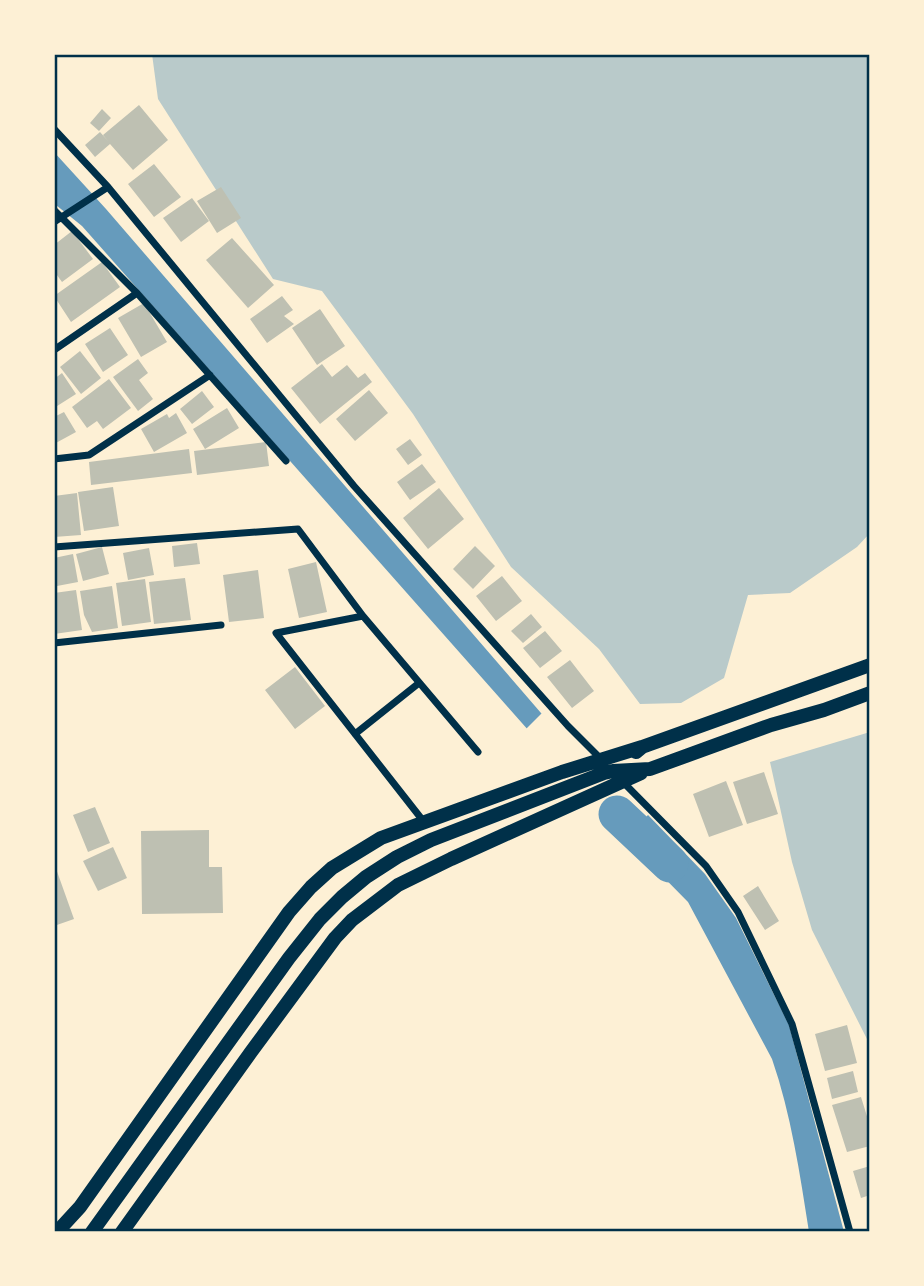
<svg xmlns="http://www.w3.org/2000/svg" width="924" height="1286" font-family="Karla,sans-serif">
<rect width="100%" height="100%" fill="#fdf0d5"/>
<!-- green -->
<path fill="#b9caca" d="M152 54H870V533L857 547 790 593 748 595 724 678 681 703 640 704 599 649 511 567 413 414 322 291 273 279 158 99Z
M870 732V1045L812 930 792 862 770 762Z"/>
<!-- water -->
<path fill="#669bbc" d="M54 152 106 209 541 713 633 806 636 813 620 827 618 824 614 827 82 226 56 205 54 203Z
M648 815 705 874 736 918 789 1025 844 1232H809C800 1174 791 1114 772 1059L688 902 625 838Z"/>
<!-- pier -->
<path fill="#fdf0d5" d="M544 711 636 806 602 816 524 731Z"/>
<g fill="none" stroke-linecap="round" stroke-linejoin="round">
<!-- river -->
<path stroke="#669bbc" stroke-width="37" d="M617 814 670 864"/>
</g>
<!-- building -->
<path fill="#bec0b2" d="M139 105 168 140 133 170 110 144 95 157 85 145 100 132 108 141 103 135Z
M102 109 111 118 99 131 90 123Z
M154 164 181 197 154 217 128 184Z
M221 187 241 218 217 233 197 201Z
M192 198 209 221 181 242 163 218Z
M72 231 93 259 62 282 54 271V245Z
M232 238 274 285 248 308 206 260Z
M102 262 120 287 71 322 54 296Z
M282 296 293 310 284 316 294 324 267 343 250 319Z
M144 303 167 342 141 357 118 318Z
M320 309 345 346 317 365 292 328Z
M110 328 128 355 103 372 85 344Z
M80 351 101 378 81 394 60 367Z
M138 359 148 373 139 380 153 399 138 411 113 377Z
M322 364 332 377 347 365 358 378 365 373 372 382 320 424 291 388Z
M62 373 76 394 54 408V379Z
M109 379 131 408 103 429 97 421 87 428 72 407Z
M369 390 388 413 355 441 336 419Z
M202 391 214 407 192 424 180 409Z
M227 408 239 428 205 449 193 429Z
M64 412 76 432 54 444V417Z
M176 413 187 433 154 452 141 429 167 414 169 418Z
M410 439 422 455 408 465 396 449Z
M266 442 269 466 197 475 194 451Z
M189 449 192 473 91 485 89 462Z
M422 464 436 482 410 500 397 482Z
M113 487 119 526 84 531 78 492Z
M439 488 464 519 428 549 403 518Z
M77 493 81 535 54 537V496Z
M197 543 200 564 174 567 172 546Z
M475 546 495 566 473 589 453 569Z
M102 547 109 574 83 581 76 554Z
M149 548 154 575 128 580 123 553Z
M73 554 78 582 57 586 54 558Z
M316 562 327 612 299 618 288 569Z
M258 570 264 618 229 622 223 575Z
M502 576 522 601 496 621 476 596Z
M185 578 191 620 154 624 149 582Z
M145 579 151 622 122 626 116 583Z
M112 586 118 628 92 632 84 615 80 591Z
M76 590 82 630 54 634V593Z
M531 614 542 627 523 643 511 631Z
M545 631 562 651 540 668 523 648Z
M570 660 594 691 572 708 547 677Z
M295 667 325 706 295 729 265 690Z
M764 772 778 814 747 824 733 782Z
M726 781 743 825 709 837 693 794Z
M95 807 110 843 88 852 73 815Z
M209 830V867H222L223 913 142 914 141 831Z
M113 847 127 878 98 891 83 861Z
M54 863 74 919 54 926Z
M758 886 779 921 765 930 743 896Z
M847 1025 857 1063 825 1071 815 1034Z
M853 1071 858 1092 832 1099 827 1078Z
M861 1097 870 1126V1146L847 1152 832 1105Z
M870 1166V1195L861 1198 853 1171Z"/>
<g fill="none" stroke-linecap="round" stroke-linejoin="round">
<!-- minor -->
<path stroke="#003049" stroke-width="7" d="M54 129 108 187 354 486 568 726 603 761
M54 210 137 293 286 461
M54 222 108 187
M54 350 137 293
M54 459 89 455 210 375
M54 547 298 529 363 616
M54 643 221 625
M355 734 419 683
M621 780 706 866 738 912 792 1024 850 1232
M424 822 276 633 363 616 478 752"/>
<!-- secondary -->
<path stroke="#003049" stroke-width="14" d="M636 752 642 747 870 665
M57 1232 80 1207 289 912 311 887 332 868 381 838 562 772 642 747
M92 1232 289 958 320 919 342 897 366 877 397 857 431 840 604 773 613 771 650 769 771 725 824 710 870 693
M122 1232 251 1052 335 938 352 920 398 885 451 859 641 773"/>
</g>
<!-- border -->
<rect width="924" height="1286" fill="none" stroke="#fdf0d5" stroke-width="112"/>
<rect x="56" y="56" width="812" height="1174" fill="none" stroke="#003049" stroke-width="2.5"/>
</svg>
